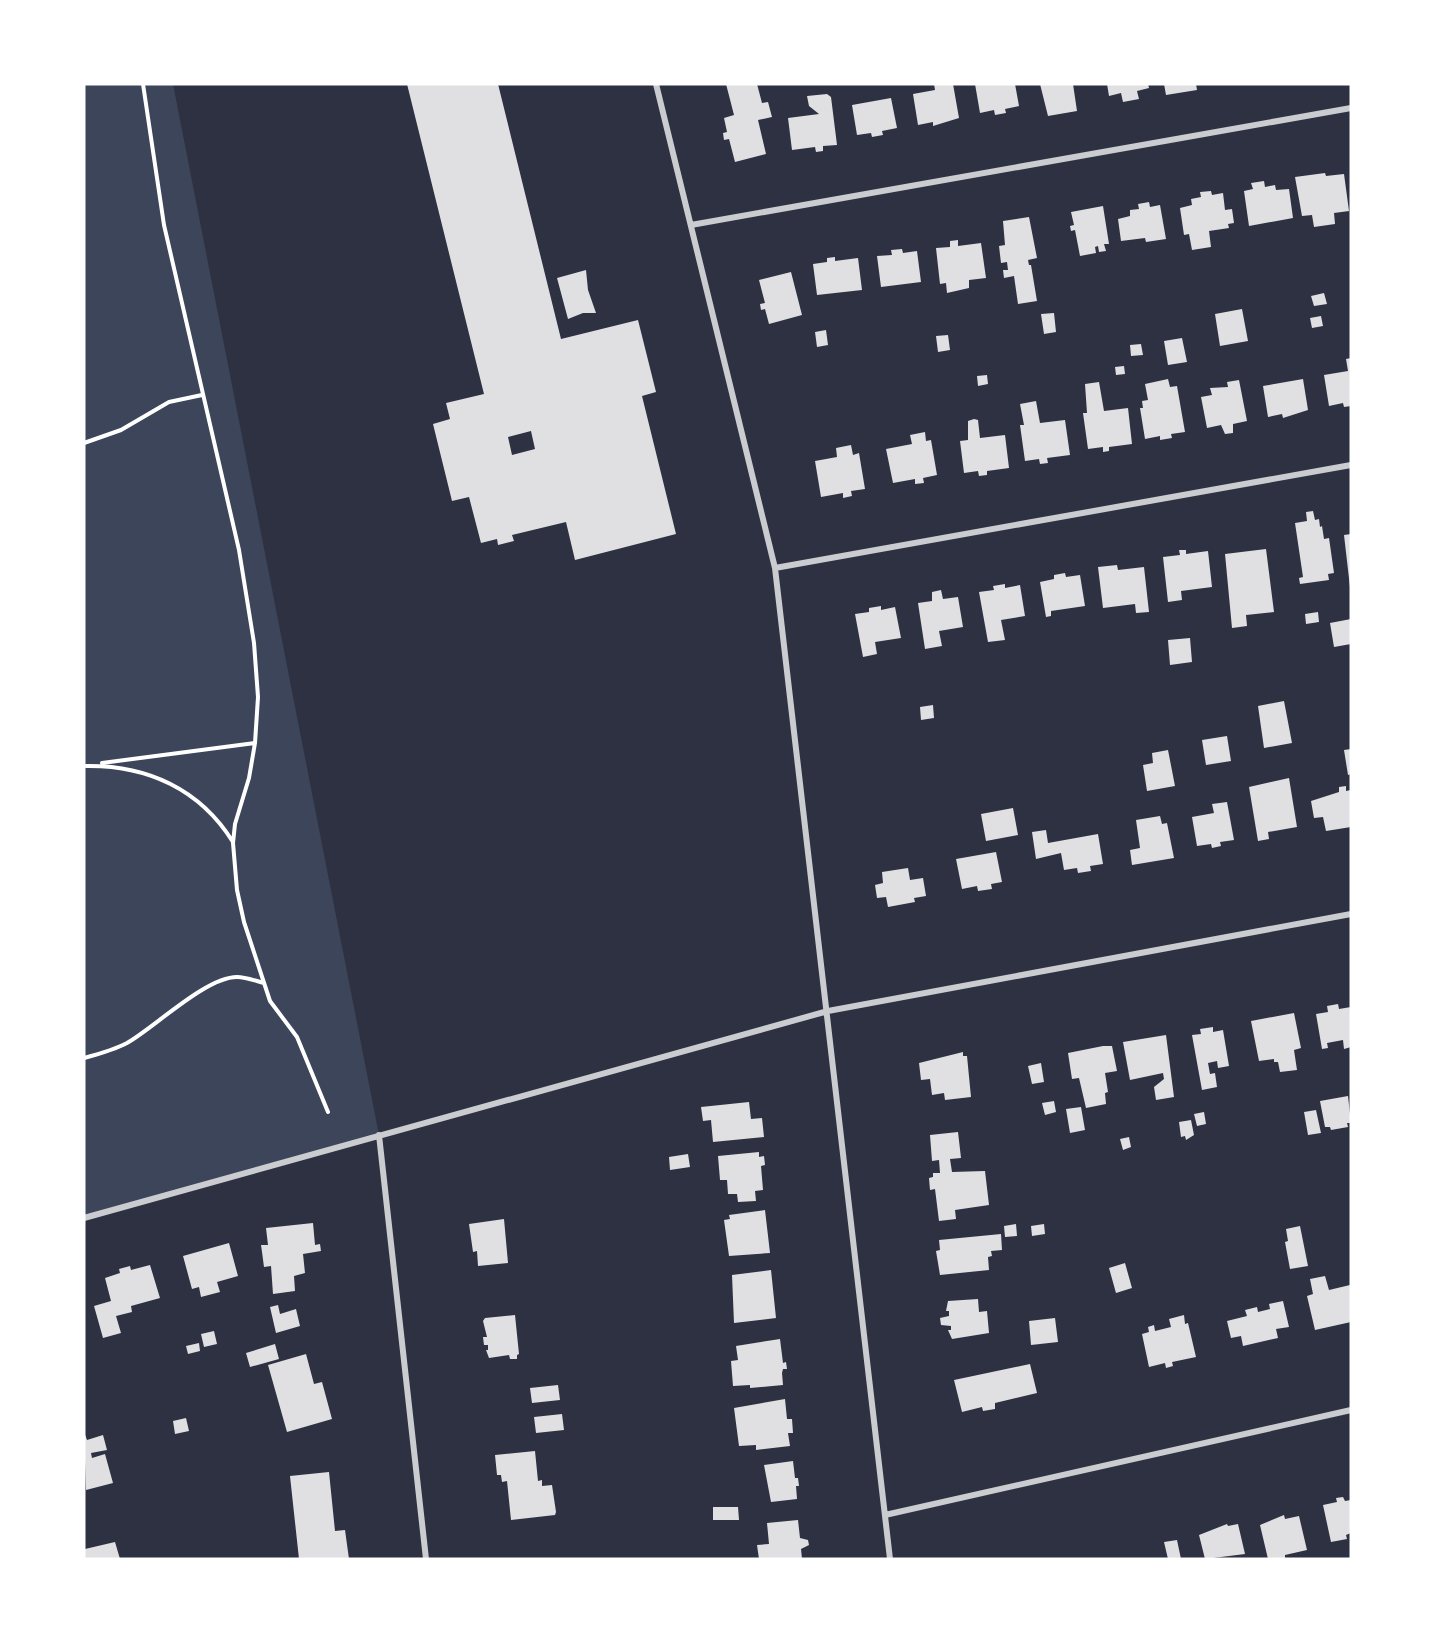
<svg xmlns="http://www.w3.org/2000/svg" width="1435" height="1643" font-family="'Work Sans',sans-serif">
<rect width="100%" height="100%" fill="#2d3142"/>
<!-- green -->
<path fill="#3c4559" d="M84 84H173L379 1135 84 1218Z"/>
<!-- building -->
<path fill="#e0e0e3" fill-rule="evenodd" d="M407 84H498L561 339 638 320 656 392 642 396 676 534 575 560 566 522 512 535 514 541 498 545 497 539 481 543 469 497 452 501 433 424 450 419 446 403 484 394ZM531 431 535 449 512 455 508 437Z
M726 84H757L762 103 768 102 772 117 758 120 766 154 735 162 729 139 724 140 723 133 727 132 724 118 734 115Z
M934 84H953L959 118 933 126V122L918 125 913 94 935 90Z
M975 84H1015L1019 106 1005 109 1006 113 995 115 994 110 980 113Z
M1040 84H1073L1077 111 1048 116Z
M1107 84H1148L1149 88 1137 91 1139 99 1123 102 1121 93 1109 96Z
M1164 84H1196L1197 90 1166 95Z
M827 94 831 97 837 145 823 146V151L816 152 815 147 792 150 788 118 819 114 809 106 807 96Z
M891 98 897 128 882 131 883 135 872 137 871 133 857 135 852 105Z
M1325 173 1326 176 1344 174 1349 211 1334 213 1335 224 1314 227 1312 215 1302 216 1295 177Z
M1264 181 1265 187 1275 185 1276 190 1289 189 1293 218 1249 226 1244 191 1253 189 1251 183Z
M1211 191 1212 195 1223 193 1225 210 1232 209 1234 223 1228 224 1229 228 1209 231 1211 247 1192 250 1189 234 1184 235 1180 208 1192 205 1191 199 1201 197 1200 192Z
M1149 202 1150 207 1160 205 1166 239 1146 242 1145 238 1121 241 1118 219 1130 216V210L1139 209 1138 204Z
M1103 206 1109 244H1104L1106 251 1099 252 1098 246 1095 247 1096 253 1080 256 1075 230 1071 231 1070 226 1074 225 1071 212Z
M1029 217 1037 258 1028 260 1029 265H1031L1037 301 1018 304 1014 276 1004 278 1003 270H1008L1007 262 1001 263 999 246 1005 245 1003 221Z
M958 240V246L981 243 986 278 969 280V288L947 293 946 283 940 284 936 248 950 247V241Z
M902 249 903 253 917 251 921 282 881 287 877 256 892 255 891 250Z
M835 257V261L858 258 862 290 817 295 813 264 827 262V258Z
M586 270 588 290 596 313H583L568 319 557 278Z
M791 272 802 315 769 324 765 309 761 310 760 304 765 303 759 280Z
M1324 293 1327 304 1314 306 1311 296Z
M1242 309 1248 341 1220 346 1215 314Z
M1054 313 1056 332 1044 334 1041 314Z
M1321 316 1323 326 1312 328 1310 318Z
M826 330 828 345 817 347 815 332Z
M948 335 950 350 938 352 936 336Z
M1182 338 1187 362 1168 365 1164 341Z
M1141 344 1143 355 1131 356 1130 345Z
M1351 358V406L1344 407 1343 403 1329 406 1324 375 1348 371 1346 359Z
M1124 366 1125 374 1116 375 1115 367Z
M987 375 988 384 978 386 977 376Z
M1168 379 1170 387 1177 386 1185 432 1171 434 1172 438 1160 440V436L1145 439 1140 408H1143L1142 401 1148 400 1145 384Z
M1303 379 1308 410 1283 418 1282 414 1268 417 1263 386Z
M1239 380 1247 421 1233 424V433L1225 434 1221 425 1207 428 1201 397 1212 395 1210 388 1228 387 1227 382Z
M1099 382 1104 411 1128 408 1132 444 1109 447V451L1103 452V447L1088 449 1083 413H1087L1085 384Z
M1036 401 1040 423 1065 420 1070 455 1047 458 1048 463 1040 464 1039 459 1025 461 1020 425H1024L1020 404Z
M974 419 978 420 980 438 1005 435 1009 468 987 471V475L979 476 978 471 964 473 960 441 968 440V421Z
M925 432 926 441 931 440 937 475 923 478 924 483 915 484V479L893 483 886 449 912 444 910 435Z
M851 445 853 455 859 453 865 489 851 491 852 496 843 498V493L821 497 815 461 837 457 836 448Z
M1313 511 1315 520 1319 519 1320 527 1322 526 1324 539 1329 538 1334 573 1328 574 1329 580 1300 584 1299 578 1303 577 1295 523 1307 521 1306 512Z
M1351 534V587H1350L1344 535Z
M1266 549 1274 612 1246 615 1247 626 1232 628 1225 554Z
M1179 550H1186V554L1208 551 1212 587 1181 591 1182 600 1168 602 1163 557 1180 555Z
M1117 565 1118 570 1144 567 1149 612 1136 613 1135 604 1103 608 1098 567Z
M1065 573 1066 577 1080 575 1085 606 1051 611V616L1046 617 1040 582 1054 579V575Z
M1005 584V588L1020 585 1025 616 1001 620 1005 640 988 642 979 592 994 590 993 586Z
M941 590 943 599 958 597 963 627 939 631 942 646 925 649 918 603 932 601V592Z
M881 606V610L895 607 901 638 875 642 877 654 863 657 855 614 869 612V608Z
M1318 612 1319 622 1306 624 1305 614Z
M1351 619V644L1334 647 1330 623Z
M1190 638 1192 662 1170 665 1168 640Z
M1284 701 1292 743 1264 748 1258 706Z
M933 705 934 718 921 720 920 707Z
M1227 736 1231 761 1206 765 1202 740Z
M1351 749V774L1348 775 1344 750Z
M1168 750 1175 786 1147 791 1143 765 1153 763 1152 753Z
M1289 778 1297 827 1268 832 1269 839 1258 841 1249 787Z
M1346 786V791L1351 790V827L1326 831 1323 817 1314 818 1311 801 1339 792V787Z
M1227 802 1234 840 1220 842 1221 846 1212 848 1211 844 1197 846 1192 817 1214 813 1212 804Z
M1013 808 1018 835 986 841 981 814Z
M1160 816 1162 824 1167 823 1174 858 1132 865 1130 850 1140 848 1136 820Z
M1046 830 1048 843 1098 834 1103 864 1090 866 1091 871 1078 873 1077 868 1064 870 1061 853 1036 859 1032 832Z
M996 852 1002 882 991 884 992 889 978 891 977 886 962 889 956 859Z
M908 868 910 880 923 878 926 896 914 898 915 902 888 907 886 897 877 898 875 885 883 883 882 872Z
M1338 1004 1339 1009 1351 1007V1047L1344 1049 1343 1040 1327 1043 1328 1048 1322 1049 1316 1014 1328 1012 1327 1006Z
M1294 1013 1301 1048 1294 1050 1297 1070 1280 1072 1278 1062H1274V1059L1259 1061 1251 1021Z
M1213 1027V1032L1223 1030 1229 1066 1218 1068 1217 1061 1208 1063 1210 1074 1215 1073 1217 1087 1202 1090 1192 1035 1201 1034 1200 1029Z
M1166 1035 1174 1097 1156 1100 1154 1087 1164 1079 1163 1073 1130 1080 1123 1042Z
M1103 1046H1112L1117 1071 1105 1073 1108 1092 1105 1093 1106 1104 1086 1108 1079 1078 1072 1079 1068 1053Z
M963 1052V1056H967L971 1097 945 1100 944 1093 932 1095 930 1079 921 1080 919 1063Z
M1041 1063 1044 1082 1032 1084 1028 1066Z
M1348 1096 1351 1123H1347L1348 1127 1331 1130 1330 1127H1325L1320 1101Z
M1054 1101 1056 1112 1045 1115 1042 1103Z
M749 1102 751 1119 762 1118 764 1137 713 1142 711 1120 703 1121 701 1107Z
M1081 1107 1085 1130 1070 1133 1066 1109Z
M1316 1110 1321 1133 1308 1135 1304 1112Z
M1204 1112 1206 1124 1197 1126 1194 1114Z
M1191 1120 1194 1135 1186 1140 1185 1136 1181 1137 1179 1122Z
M958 1132 961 1158 950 1159 952 1172 985 1171 989 1205 955 1210 956 1219 939 1221 935 1189 930 1190 929 1178 933 1177V1173H940L939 1160 932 1161 930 1135Z
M1129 1137 1131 1147 1123 1150 1120 1139Z
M759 1152V1157L764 1156 765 1165 761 1166 763 1190 755 1191 756 1201 738 1202 737 1194H728L727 1180H720L718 1156Z
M688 1154 690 1167 670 1170 669 1157Z
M765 1210 770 1253 729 1256 724 1220 730 1219 729 1215Z
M504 1219 508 1263 478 1266 477 1251 473 1252 469 1224Z
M313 1223 315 1245 320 1244 321 1251 303 1254 305 1273 294 1276 295 1291 273 1294 271 1266 264 1267 262 1252 261 1245H268L266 1228Z
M1016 1224 1017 1236 1005 1237 1004 1226Z
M1044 1224 1045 1234 1032 1236 1031 1226Z
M1300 1226 1308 1266 1290 1269 1285 1242 1288 1241 1286 1229Z
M1001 1234 1002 1250 991 1251 992 1256 988 1257 989 1270 940 1275 936 1251 940 1250 939 1240Z
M229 1243 238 1276 217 1282 220 1292 201 1297 199 1287 192 1289 183 1256Z
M1125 1263 1132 1288 1116 1293 1109 1268Z
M150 1265 160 1298 131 1306 132 1312 116 1316 121 1333 103 1338 94 1306 111 1301 105 1278 120 1273 119 1269 130 1266 131 1270Z
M771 1270 776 1318 734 1323 732 1275Z
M1325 1276 1329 1290 1350 1285 1351 1322 1315 1330 1307 1296 1313 1294 1310 1279Z
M978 1299 979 1312 987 1311 989 1333 952 1339 948 1330H951V1326L941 1325 940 1318 949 1316V1311H946L948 1301Z
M1283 1301 1289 1327 1276 1329 1278 1338 1243 1346 1241 1336 1231 1338 1227 1321 1247 1316 1245 1310 1257 1307 1258 1312 1270 1309 1269 1304Z
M278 1305 280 1314 296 1309 300 1326 276 1333 270 1307Z
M515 1315 519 1354 517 1355V1359H510L509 1355 489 1358 486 1350H488V1345H484L483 1337H487L483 1321 485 1318Z
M1184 1315 1185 1324 1188 1323 1196 1357 1172 1362 1173 1366 1166 1368 1165 1363 1149 1367 1142 1334 1149 1332 1148 1327 1154 1325 1155 1331 1171 1327 1169 1319Z
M1055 1318 1058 1342 1031 1345 1029 1321Z
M214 1331 217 1344 204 1347 201 1334Z
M780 1339 783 1363 786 1362 787 1369H783L782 1373 783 1385 750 1388V1385L733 1386 731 1361 738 1360 736 1346Z
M199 1343 200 1351 188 1354 186 1346Z
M275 1344 279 1359 250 1367 246 1353Z
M306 1354 314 1384 322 1382 332 1419 287 1432 268 1365Z
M1030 1364 1037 1393 995 1403V1409L983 1411 982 1407 962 1412 954 1380Z
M558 1385 560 1400 532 1403 530 1388Z
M785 1399 787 1419H792L793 1433H788L790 1446 756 1450V1445L739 1446 734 1408Z
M562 1414 564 1430 536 1433 534 1417Z
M186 1418 189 1431 175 1434 173 1421Z
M84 1432 87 1440 103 1435 107 1450 91 1453 92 1458 105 1454 113 1483 86 1490Z
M535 1451 538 1481 542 1480V1486L552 1485 556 1512 555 1515 511 1520 507 1481 502 1482 501 1475H497L495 1455Z
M793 1461 795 1478H798L799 1486H796L797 1499 771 1502 764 1465Z
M329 1472 335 1531 345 1530 349 1559H299L290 1476Z
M1343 1497 1345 1501 1351 1500V1533L1346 1535 1347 1539 1331 1542 1323 1505 1337 1502 1336 1498Z
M713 1507H738L739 1520H713Z
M1284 1515 1285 1519 1299 1516 1307 1550 1285 1555V1559H1268L1260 1525Z
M798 1520 800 1538 808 1540 809 1545 801 1549 802 1559H759L757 1545 769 1544 767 1523Z
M1227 1524 1228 1526 1238 1524 1245 1554 1205 1559 1199 1535Z
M1177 1540 1181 1559H1168L1164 1542Z
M115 1542 120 1559H85V1549Z"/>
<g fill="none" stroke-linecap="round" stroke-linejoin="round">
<!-- path -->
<path stroke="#fff" stroke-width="4" d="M143 84 164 225 239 550 254 643 258 697 255 743 249 778 235 824 233 843 237 890 244 922 270 1001 297 1037 328 1112
M84 443 121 430 169 402 202 395
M102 763 255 743
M86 766C147 765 200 789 233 842
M84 1058C99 1054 114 1050 127 1043 155 1027 206 977 237 977 246 977 256 981 264 983"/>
<!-- minor -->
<path stroke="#caccd0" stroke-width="6" d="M656 84 775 568 890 1559
M691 225 1351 108
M775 568 1351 465
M379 1135 426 1559
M84 1218 828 1011 1351 914
M885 1515 1351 1410"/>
</g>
<!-- border -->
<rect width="1435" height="1643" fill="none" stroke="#ffffff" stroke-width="171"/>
</svg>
